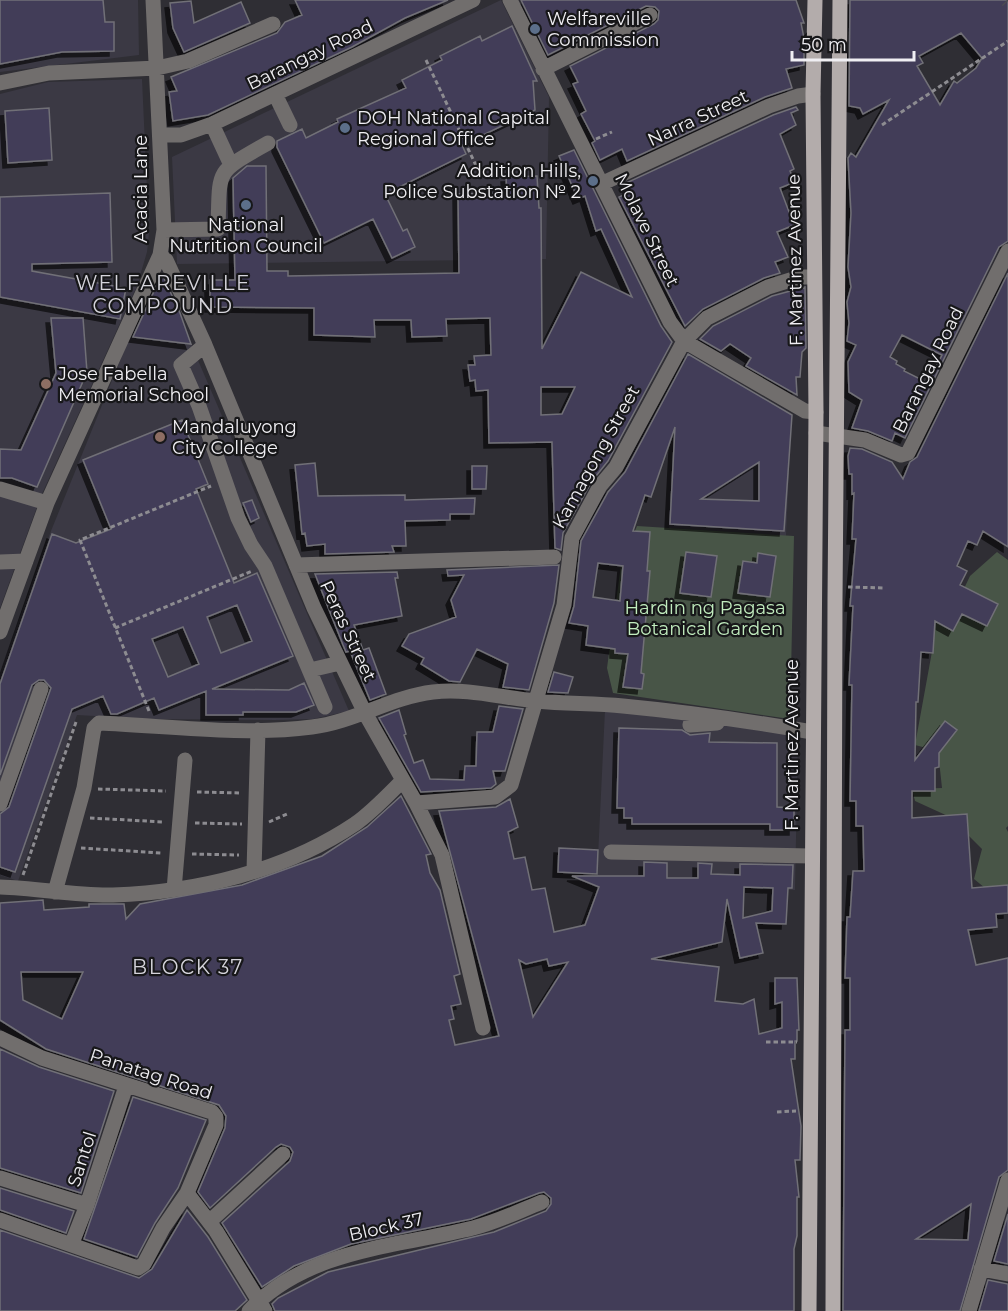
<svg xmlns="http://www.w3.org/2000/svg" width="1008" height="1311" font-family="Montserrat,sans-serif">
<defs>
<filter id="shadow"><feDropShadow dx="-5" dy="5" stdDeviation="0" flood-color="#0009"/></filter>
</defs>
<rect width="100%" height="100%" fill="#2f2e34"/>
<!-- built -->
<path fill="#3b3944" d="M0 0H138L139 55 0 72Z
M501 0 549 97 546 259 177 264 172 157Z
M142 79 149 233 147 252 137 286 41 496 0 608V94L48 82Z
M130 336 191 344 349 711 313 719 275 720 148 719 77 715 18 881 0 875V672L51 531Z
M791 424 786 536 669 528 670 494 682 475Z
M605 710 798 735 795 890 716 887 596 899Z"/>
<!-- green -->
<path fill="#485547" d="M637 526 794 536 790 719 613 693 607 668 621 565Z
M997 552 1008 560V826L1006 828 1008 832V890L985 888 974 879 982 849 950 817 915 801 912 789 942 788 938 751 915 745 933 646 925 613 950 618 970 576Z"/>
<!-- building -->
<path fill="#423d58" stroke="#717077" stroke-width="1.5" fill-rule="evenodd" filter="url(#shadow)" d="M0 0H103L105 22H114V51L62 52 0 64Z
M295 0H448L405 18 352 47 208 115 173 121 169 92 177 91 171 77 277 33 285 22 302 15Z
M521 0H796L804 23H801L804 38V65L786 69 792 88 765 97 627 161 622 149 600 160 592 143 595 141 581 114 586 111 573 84 578 82 570 66 654 24 658 20 659 11 655 7 646 6 548 55Z
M850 0H1008V241L999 247 905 438 895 433 892 441 868 431 852 428 862 400 849 392 848 362 856 345 847 341 849 323 847 302 851 287 848 267 851 213 848 158 851 153 856 157 889 100 863 114 860 108 849 106ZM961 33 982 58 976 68 957 83 954 81 940 105 917 66 923 63 919 56ZM902 335 942 355 928 383 904 371 905 369 896 364 897 361 890 357Z
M191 1 194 23 241 2 250 23 184 52 173 28 170 3Z
M512 26 537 81H533L535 110 462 145 466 154 385 194 403 231 407 229 415 247 392 258 373 219 324 243 277 147V141L302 129 306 138 338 122 337 119 406 88 402 80 442 60 440 56 480 36 482 41Z
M796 107 798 110 791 113 796 125 780 134 794 169 790 171 795 182 780 188 794 225 777 232 788 257 775 262 780 273 764 278 703 309 685 326 619 197 630 192 626 183 773 115Z
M49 108 52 160 8 163 5 111Z
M574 150 661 326 672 342 608 461 592 481 563 533 561 550 555 548 552 442 489 443 488 390 476 391 475 380 470 381 468 365H475L474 356 491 355 490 318 446 319 447 336 412 337 411 320H374L375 337 314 335V308L210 307V280H235L233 178 247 166H266L267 271H288V276L459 273 458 194 507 193 506 177 537 176 539 208H541L542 349 581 272 632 297 601 229 596 231 585 196 578 199 559 156ZM541 387H575L562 414 541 415Z
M110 193 112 262 32 264V271L126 288 120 319 0 297V197Z
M1008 273V547L983 531 977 545 968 541 957 566 967 571 960 585 998 604 987 626 962 614 953 631 935 621 933 653 921 652 918 702H916L915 760 945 721 957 730 939 753V767L935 768V791H912V818L967 814 972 888 1008 885V913L996 914 997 927 968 930 976 965 1008 958V1170L999 1177 960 1311H843L845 1030H850V978H845L847 917H850L853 871H864L863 826H856V801H850L852 685H849L853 606H850L856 539H852L854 493 852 494V474H849L848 456 850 448 862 449 892 462 903 479 910 462 917 457ZM971 1204 968 1240 916 1239Z
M162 274 180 313 191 344 133 337Z
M805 287 806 348 802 352 800 377H796L797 395 746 366 751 358 730 344 721 351 700 339 713 326 772 296Z
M51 318H83L87 372 37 487 12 478H0V449L21 450 56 373Z
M688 354 792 415 784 531 670 524 675 427 651 497 645 495 633 531 650 532 647 571H650L641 673 644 674 642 689 623 687 628 654 615 653V649L586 645 588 626 569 623 574 606 581 541 608 492 625 472ZM759 462V501L701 499ZM598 563 623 566 620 601 593 597Z
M182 420 208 484 196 489 234 583 257 573 293 656 212 689 289 690 304 683 314 705 296 712H243V715H206V691L159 710 154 698 117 714H111L103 696 72 709 15 872 0 867V814L9 807 51 688 44 680H39L32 685 0 775V684L52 534 76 543 111 529 83 460ZM237 605 252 641 221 653 207 617ZM183 627 199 664 168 677 152 639Z
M315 463 318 496 405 495V500L475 498 474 514H450V520L405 521 406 546H392L394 552 325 554V544L307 546 305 533 302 534 295 465Z
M472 466H487L486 489H472Z
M252 500 259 518 251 522 243 503Z
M686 552 717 556 711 597 680 593Z
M758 553 776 556 770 597 738 593 743 561 757 563Z
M559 565 554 603 529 690 503 687 508 664 477 649 460 682 449 681 421 664 424 658 402 646 409 634 456 617 451 600 464 575 448 576 447 570Z
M397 572 398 578H395L402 616 354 625 363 650 369 648 386 694 370 700 350 651 346 652 343 645 315 574Z
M554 672 573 677 568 693 548 692Z
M499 706 523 709 505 771H493L496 784 491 788 421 792 379 718 399 710 406 734 404 735 414 763 423 760 430 779 464 780 465 766H476L477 732H493Z
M619 728 682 730 690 735 710 733 709 742 777 743V807L794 808V830H770V824H632V818H624V808H617Z
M401 796 431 854 426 855 430 873 440 890 460 974 454 976 461 1004 451 1006 454 1019 449 1020 455 1045 499 1036 439 811 496 807 510 799 518 827 508 832 514 859 525 857 532 890 545 888 554 932 585 925 599 887 572 876H644V862L667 863V878H698V863L712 864 711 874 740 875V864L793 865 792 888H788L786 924 756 923 763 953 740 958 727 899 722 942 651 959 719 967 715 1001 743 1004 754 999 759 1034 782 1028V1002L775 1004V978H797L799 1030H797V1041H795V1059H791L801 1126 800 1160H795L799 1197H797V1236L794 1249V1311H275L272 1304 278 1298 328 1272 494 1232 546 1211 551 1204V1198L544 1192 539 1193 471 1219 351 1244 294 1266 262 1287 222 1223 290 1161 293 1152 290 1147 281 1144 276 1147 210 1208 198 1192 225 1128 226 1116 219 1105 46 1049 0 1020V903L43 900 44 910 89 907V904H124L126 919 140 904 242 885 322 856 367 827ZM744 887 773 888 772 911 743 918ZM547 959 549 966 568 962 533 1017 519 960 526 964ZM21 972H83L62 1019 23 1000Z
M559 848 598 850 597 874 558 872Z
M0 1049 39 1067 114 1091 81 1193 0 1168Z
M133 1097 206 1120 178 1188 155 1223 137 1257 84 1239Z
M0 1188 74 1211 66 1233 0 1210Z
M187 1210 208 1237 247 1300 235 1311H0V1230L139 1278 152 1269Z
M1008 1214V1264L994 1261Z
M988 1280 1008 1284V1311H979Z"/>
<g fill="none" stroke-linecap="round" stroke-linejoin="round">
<!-- minor-tunnel -->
<path stroke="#4c4b51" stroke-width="15" stroke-dasharray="15 8" stroke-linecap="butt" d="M1007 0 1008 1"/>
<!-- path -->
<path stroke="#8d8c91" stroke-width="3" stroke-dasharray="4.5 3" stroke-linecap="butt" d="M426 60 480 174
M882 125 1008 41
M596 139 612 132
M848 587 885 588
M115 628 252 571
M149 711 80 540 211 486
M98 789 166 791
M197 792 241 793
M90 818 164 822
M269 822 287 814
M195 823 242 824
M81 848 161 853
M192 854 239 855
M23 875 76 722
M766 1042H797
M777 1112 796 1111"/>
<!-- minor -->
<path stroke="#716e6d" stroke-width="15" d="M510 0 670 322 684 341 805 411 816 412
M543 69 650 15
M0 83 49 73 157 68 188 61 273 24
M275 94 290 125
M212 124 231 165
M161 135H181L212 124 473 0
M603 183 769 106 798 96 813 94
M164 230 218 229C220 167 214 174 268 143
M160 255 166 260 205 345 314 608 365 713 416 803 442 855 483 1028
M205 345 181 365 199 406 238 518 251 545 265 566 325 707
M816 433 865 440 901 455 908 453 1008 251
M0 489 47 503
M0 562 26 561
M296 565 554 557
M0 632 47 503 160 255 164 230 153 0
M310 670 340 663
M693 714 690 725 717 723
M416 803 495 797 511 785 564 605 572 538 600 486 616 467 684 341 707 318 768 287 800 277H814
M0 804 41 689
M611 852 811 856
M254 871 258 730
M0 887C38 888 76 896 113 895 197 892 285 871 355 824 372 812 387 796 402 781
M174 890 185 760
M55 892 84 788 94 728 99 723C169 726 242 736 312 727 354 722 391 697 433 692 469 688 502 698 537 701 565 704 594 703 623 706 686 712 749 721 812 732
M0 1038 42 1058 212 1112 216 1117V1125L187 1193 216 1231 265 1311
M0 1178 87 1205
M0 1220 138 1268 144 1264 163 1228 187 1193
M209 1222 283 1154
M72 1243 87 1205 126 1086
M981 1269 1008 1274
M249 1311C307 1249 396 1247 473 1228 497 1222 519 1211 542 1202
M969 1311 1008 1180"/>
<!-- major -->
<path stroke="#b3acab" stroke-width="15" d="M809 1311 816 412 813 94 815 0
M833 1311 835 600 840 0"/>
</g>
<!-- markers -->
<g fill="#5c6f8a" stroke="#171719" stroke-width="2">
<circle cx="535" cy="29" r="6"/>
<circle cx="345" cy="128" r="6"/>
<circle cx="593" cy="181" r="6"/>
<circle cx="246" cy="205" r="6"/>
</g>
<g fill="#8d6e63" stroke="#171719" stroke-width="2">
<circle cx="46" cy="384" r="6"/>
<circle cx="160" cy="437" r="6"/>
</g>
<g text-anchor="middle" stroke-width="4.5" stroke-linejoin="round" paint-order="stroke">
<!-- poi labels -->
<g font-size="18" fill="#f0eff3" stroke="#171719" text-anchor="start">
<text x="547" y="25">Welfareville<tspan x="547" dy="21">Commission</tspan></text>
<text x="357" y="124">DOH National Capital<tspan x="357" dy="21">Regional Office</tspan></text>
<text x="581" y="177" text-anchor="end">Addition Hills,<tspan x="581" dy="21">Police Substation № 2</tspan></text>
<text x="246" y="231" text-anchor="middle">National<tspan x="246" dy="21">Nutrition Council</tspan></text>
<text x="58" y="380">Jose Fabella<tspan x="58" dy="21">Memorial School</tspan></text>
<text x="172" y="433">Mandaluyong<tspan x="172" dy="21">City College</tspan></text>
</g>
<!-- street labels -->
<g font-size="18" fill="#f0eff3" stroke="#171719">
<text transform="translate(310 55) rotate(-26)" y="6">Barangay Road</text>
<text transform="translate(698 118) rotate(-25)" y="6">Narra Street</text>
<text transform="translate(141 189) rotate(-90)" y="6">Acacia Lane</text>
<text transform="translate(647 230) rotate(64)" y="6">Molave Street</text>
<text transform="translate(795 260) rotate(-91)" y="6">F. Martinez Avenue</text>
<text transform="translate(928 370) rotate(-64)" y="6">Barangay Road</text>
<text transform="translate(596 457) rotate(-61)" y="6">Kamagong Street</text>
<text transform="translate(348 631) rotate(65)" y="6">Peras Street</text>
<text transform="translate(792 745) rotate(-90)" y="6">F. Martinez Avenue</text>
<text transform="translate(151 1074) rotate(18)" y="6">Panatag Road</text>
<text transform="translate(82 1159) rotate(-72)" y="6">Santol</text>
<text transform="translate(386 1227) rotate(-13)" y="6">Block 37</text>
</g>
<!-- park labels -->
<g font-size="18" fill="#c1ecbe" stroke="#171719">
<text x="705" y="614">Hardin ng Pagasa<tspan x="705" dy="21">Botanical Garden</tspan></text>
</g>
<!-- neighbourhood labels -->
<g font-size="20" letter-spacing="1.5" fill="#d5d4db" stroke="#171719">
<text x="163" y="290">WELFAREVILLE<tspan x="163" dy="23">COMPOUND</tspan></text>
<text x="188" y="974">BLOCK 37</text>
</g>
</g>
<!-- scale -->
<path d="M792 51v9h122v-9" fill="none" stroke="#f0eff3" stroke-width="3"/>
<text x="801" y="51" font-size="18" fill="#f0eff3" stroke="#171719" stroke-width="4.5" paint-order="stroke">50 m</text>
</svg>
